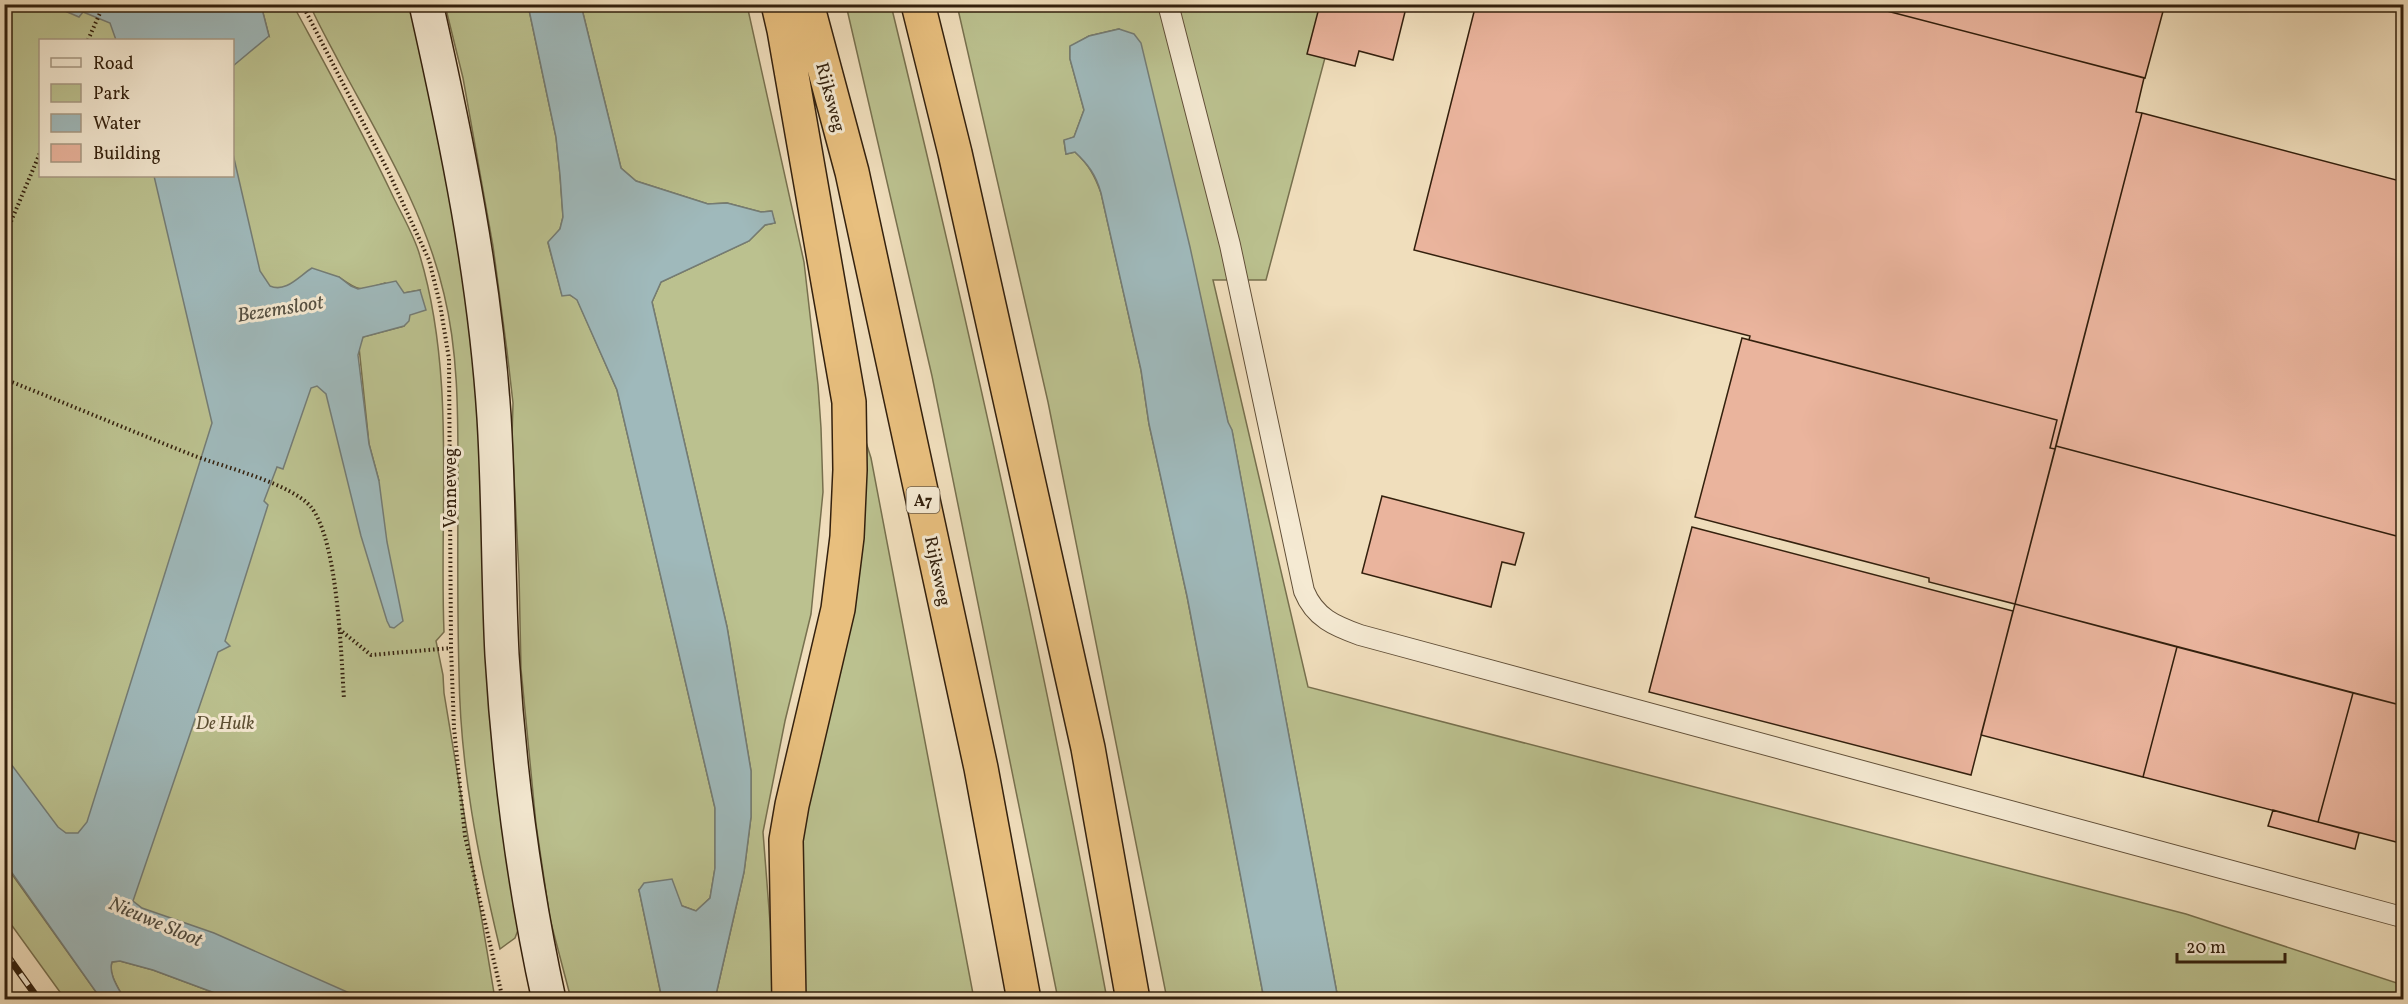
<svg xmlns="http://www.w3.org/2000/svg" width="2408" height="1004" font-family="Vollkorn,serif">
<rect width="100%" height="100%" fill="#f0debc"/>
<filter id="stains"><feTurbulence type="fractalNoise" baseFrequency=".00333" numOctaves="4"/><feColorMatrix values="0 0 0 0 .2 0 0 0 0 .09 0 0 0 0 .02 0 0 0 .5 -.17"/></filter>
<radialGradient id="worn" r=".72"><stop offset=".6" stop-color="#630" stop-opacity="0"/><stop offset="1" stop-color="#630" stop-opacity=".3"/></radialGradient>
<!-- green -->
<path fill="#bbc18f" stroke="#77704e" stroke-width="1.5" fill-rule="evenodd" d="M4 5H230L269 36 261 5H293C326 66 360 127 390 190 400 212 414 234 420 256 456 377 439 508 444 632L436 641 443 675 444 693 495 999H268L107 951 5 795ZM40 40H232V176H40ZM339 277C360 292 360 291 385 283L404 293 420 290 404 326 363 337 359 347 369 444 379 481 296 281Z
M310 5H412L443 145 473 344 518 930 515 938 500 949C478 857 460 767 459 672 457 605 458 538 458 470 458 412 458 351 444 294 425 212 380 139 341 66 331 46 319 26 310 5Z
M445 5H528L556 137 560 175 563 217 560 229 548 243 562 295H570L577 299 617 390 715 808V868L710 898 696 911 639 890 662 999H571L550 919 536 824 521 669 519 574 512 437 513 403 507 351 493 246 463 78Z
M581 5H747L804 262 818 385 821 428 823 492 811 614 785 721 763 832 776 999H715L744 872 751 817V771L727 627 652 302 661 282 749 241 765 225 775 223 771 211 761 212 727 203 708 204 636 181 621 168Z
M846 5H891C971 334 1045 666 1107 999H1058L932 376Z
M957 5H1339L1266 280H1213L1308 687 2186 914 2403 985V999H1338L1232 431 1228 423 1189 246 1119 29 1089 36 1070 47V59L1084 110 1074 137 1064 141 1066 154 1075 152C1089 165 1095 176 1101 193L1141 370 1149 424 1187 596 1264 999H1167L1048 402Z
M858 417 871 458 974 999 804 1000 802 841Z
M4 863 89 982 101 999H65L5 916Z
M120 961 153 970 231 999H124C119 988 108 975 112 962Z"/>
<!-- water -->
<path fill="#9fb9bb" stroke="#747c75" stroke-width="1.5" d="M51 5H261L269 36 233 66 232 40H116L110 23 83 12 79 17Z
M528 5H581L621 168 636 181 708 204 727 203 761 212 772 211 775 223 765 225 749 241 661 282 652 302 727 627 751 771V817L744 872 715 999H662L639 890 644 883 672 879 682 906 696 911 710 898 715 868V808L617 390 577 300 570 295 562 296 548 242 560 229 563 217 560 175 556 137Z
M1119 29 1134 34 1141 43 1190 247 1228 422 1232 430 1338 999H1264L1187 596 1149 424 1141 370 1101 193C1096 175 1088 164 1075 152L1066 154 1064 140 1074 137 1084 110 1070 59V46L1089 36Z
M233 154 260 271 270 286C286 293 299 276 312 268L339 277 351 286 358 289 396 281 404 293 420 290 426 310 410 315 409 321 404 326 363 337 358 355 369 444 379 481 387 542 403 621 394 628 390 627 387 621 361 536 326 394 317 386 311 388 283 469 277 467 264 501 268 505 225 641 230 646 218 652 133 901 142 908 214 933 363 999H231L153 970 120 961 112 962C108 974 119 989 124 999H101L5 863V756L58 827 66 833H78L87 822 212 423 154 176H232Z"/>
<!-- building -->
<path fill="#eab49d" stroke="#33200d" stroke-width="1.5" d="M1320 4H1407L1393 60 1359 51 1355 66 1307 54Z
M1476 4H1860L2144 78 2136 112 2142 113 2055 449 2050 448 2057 420 1749 340 1750 336 1414 250Z
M1860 4H2165L2145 78Z
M2142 113 2404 182V538L2056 446Z
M1742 338 2057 420 2050 448 2055 449 2015 604 1929 582V578L1695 517Z
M2056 446 2404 538V706L2015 604Z
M1382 496 1524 533 1515 565 1502 562 1491 607 1362 573Z
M1692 527 2013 611 1971 775 1649 692Z
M2015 604 2177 647 2143 777 1981 735Z
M2177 647 2353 693 2318 822 2143 777Z
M2353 693 2404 706V844L2318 822Z
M2273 810 2359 833 2355 849 2268 826Z"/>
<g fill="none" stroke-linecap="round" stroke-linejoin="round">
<!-- service casing -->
<g stroke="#625039" stroke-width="22">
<path id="service" d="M1168 4 1230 245 1304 591C1315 618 1335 626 1360 635L2398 916"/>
</g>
<!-- secondary casing -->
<g stroke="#33200d" stroke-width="36">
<path id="secondary" d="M426 4C457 141 485 278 494 417 499 496 498 576 502 655 509 770 524 886 549 1000"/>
</g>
<!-- motorway casing -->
<g stroke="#33200d" stroke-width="36">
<path id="motorway" d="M778 4 784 30 849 402 850 470 847 537 838 609 792 805 786 840 789 1000
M807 4 852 172 981 768 1024 1000
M918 4 955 153 1088 748 1133 1000"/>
</g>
<!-- path -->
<path stroke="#33200d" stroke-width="4" stroke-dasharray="1.5 3" stroke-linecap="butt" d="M302 4 389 173 429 260 440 304 449 359 451 648 454 728 465 836 503 1000
M88 40 104 4
M4 238 40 153
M4 379C68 404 131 431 195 456 224 467 292 484 311 507 338 541 341 654 344 699
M339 629 371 655 451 648"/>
<!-- service -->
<use href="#service" stroke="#f5ead3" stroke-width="20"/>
<!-- secondary -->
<use href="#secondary" stroke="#f5ead3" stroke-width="33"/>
<!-- motorway -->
<use href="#motorway" stroke="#e8bf7e" stroke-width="33"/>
<!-- rail casing -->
<g stroke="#33200d" stroke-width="7">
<path id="rail" d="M4 951 39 1000
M4 988 13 1000"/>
</g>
<!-- rail -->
<use href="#rail" stroke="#f5ead3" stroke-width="4.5" stroke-dasharray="14" stroke-linecap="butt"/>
</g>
<g text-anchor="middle" stroke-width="6" stroke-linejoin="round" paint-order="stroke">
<!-- shield labels -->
<rect fill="#f5ead3" stroke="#6d5d48" stroke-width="1.5" x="906.5" y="487" width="33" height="26" rx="4.5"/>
<g font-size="16" font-weight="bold" fill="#33200d">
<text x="923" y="506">A7</text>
</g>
<!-- street labels -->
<g font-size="18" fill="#33200d" stroke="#f5ead3">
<text transform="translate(831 97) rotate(75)" y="6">Rijksweg</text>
<text transform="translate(450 488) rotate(-90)" y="6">Venneweg</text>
<text transform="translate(938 571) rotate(78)" y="6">Rijksweg</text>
</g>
<!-- park labels -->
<g font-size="18" font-style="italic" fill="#5c5034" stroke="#f5ead3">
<text x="225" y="729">De Hulk</text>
</g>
<!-- water labels -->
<g font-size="20" font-style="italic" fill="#534e41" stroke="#f5ead3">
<text transform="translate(280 308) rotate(-9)" y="7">Bezemsloot</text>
<text transform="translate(156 921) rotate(23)" y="7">Nieuwe Sloot</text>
</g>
</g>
<!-- margin -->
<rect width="2408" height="1004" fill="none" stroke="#f0debc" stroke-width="24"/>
<rect x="6" y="6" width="2396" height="992" fill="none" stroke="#33200d" stroke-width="3"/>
<rect x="12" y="12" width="2384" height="980" fill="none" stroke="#33200d" stroke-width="1.5"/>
<!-- legend -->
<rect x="39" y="39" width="195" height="138" fill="#f5ead3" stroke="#a79984" stroke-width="1.5"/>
<rect x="51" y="58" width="30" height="9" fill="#f5ead3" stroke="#a79984" stroke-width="1.5"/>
<text x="93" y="69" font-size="18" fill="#33200d">Road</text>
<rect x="51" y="84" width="30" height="18" fill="#bbc18f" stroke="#a79984" stroke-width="1.5"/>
<text x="93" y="99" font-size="18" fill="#33200d">Park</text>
<rect x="51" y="114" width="30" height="18" fill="#9fb9bb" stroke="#a79984" stroke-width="1.5"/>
<text x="93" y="129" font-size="18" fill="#33200d">Water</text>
<rect x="51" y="144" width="30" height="18" fill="#eab49d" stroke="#a79984" stroke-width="1.5"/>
<text x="93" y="159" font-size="18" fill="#33200d">Building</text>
<!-- scale -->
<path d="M2177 953v9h108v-9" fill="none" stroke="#33200d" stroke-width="3"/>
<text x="2186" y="953" font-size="18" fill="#33200d" stroke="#f5ead3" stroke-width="4.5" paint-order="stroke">20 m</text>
<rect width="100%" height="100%" filter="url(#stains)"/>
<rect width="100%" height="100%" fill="url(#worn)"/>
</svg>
